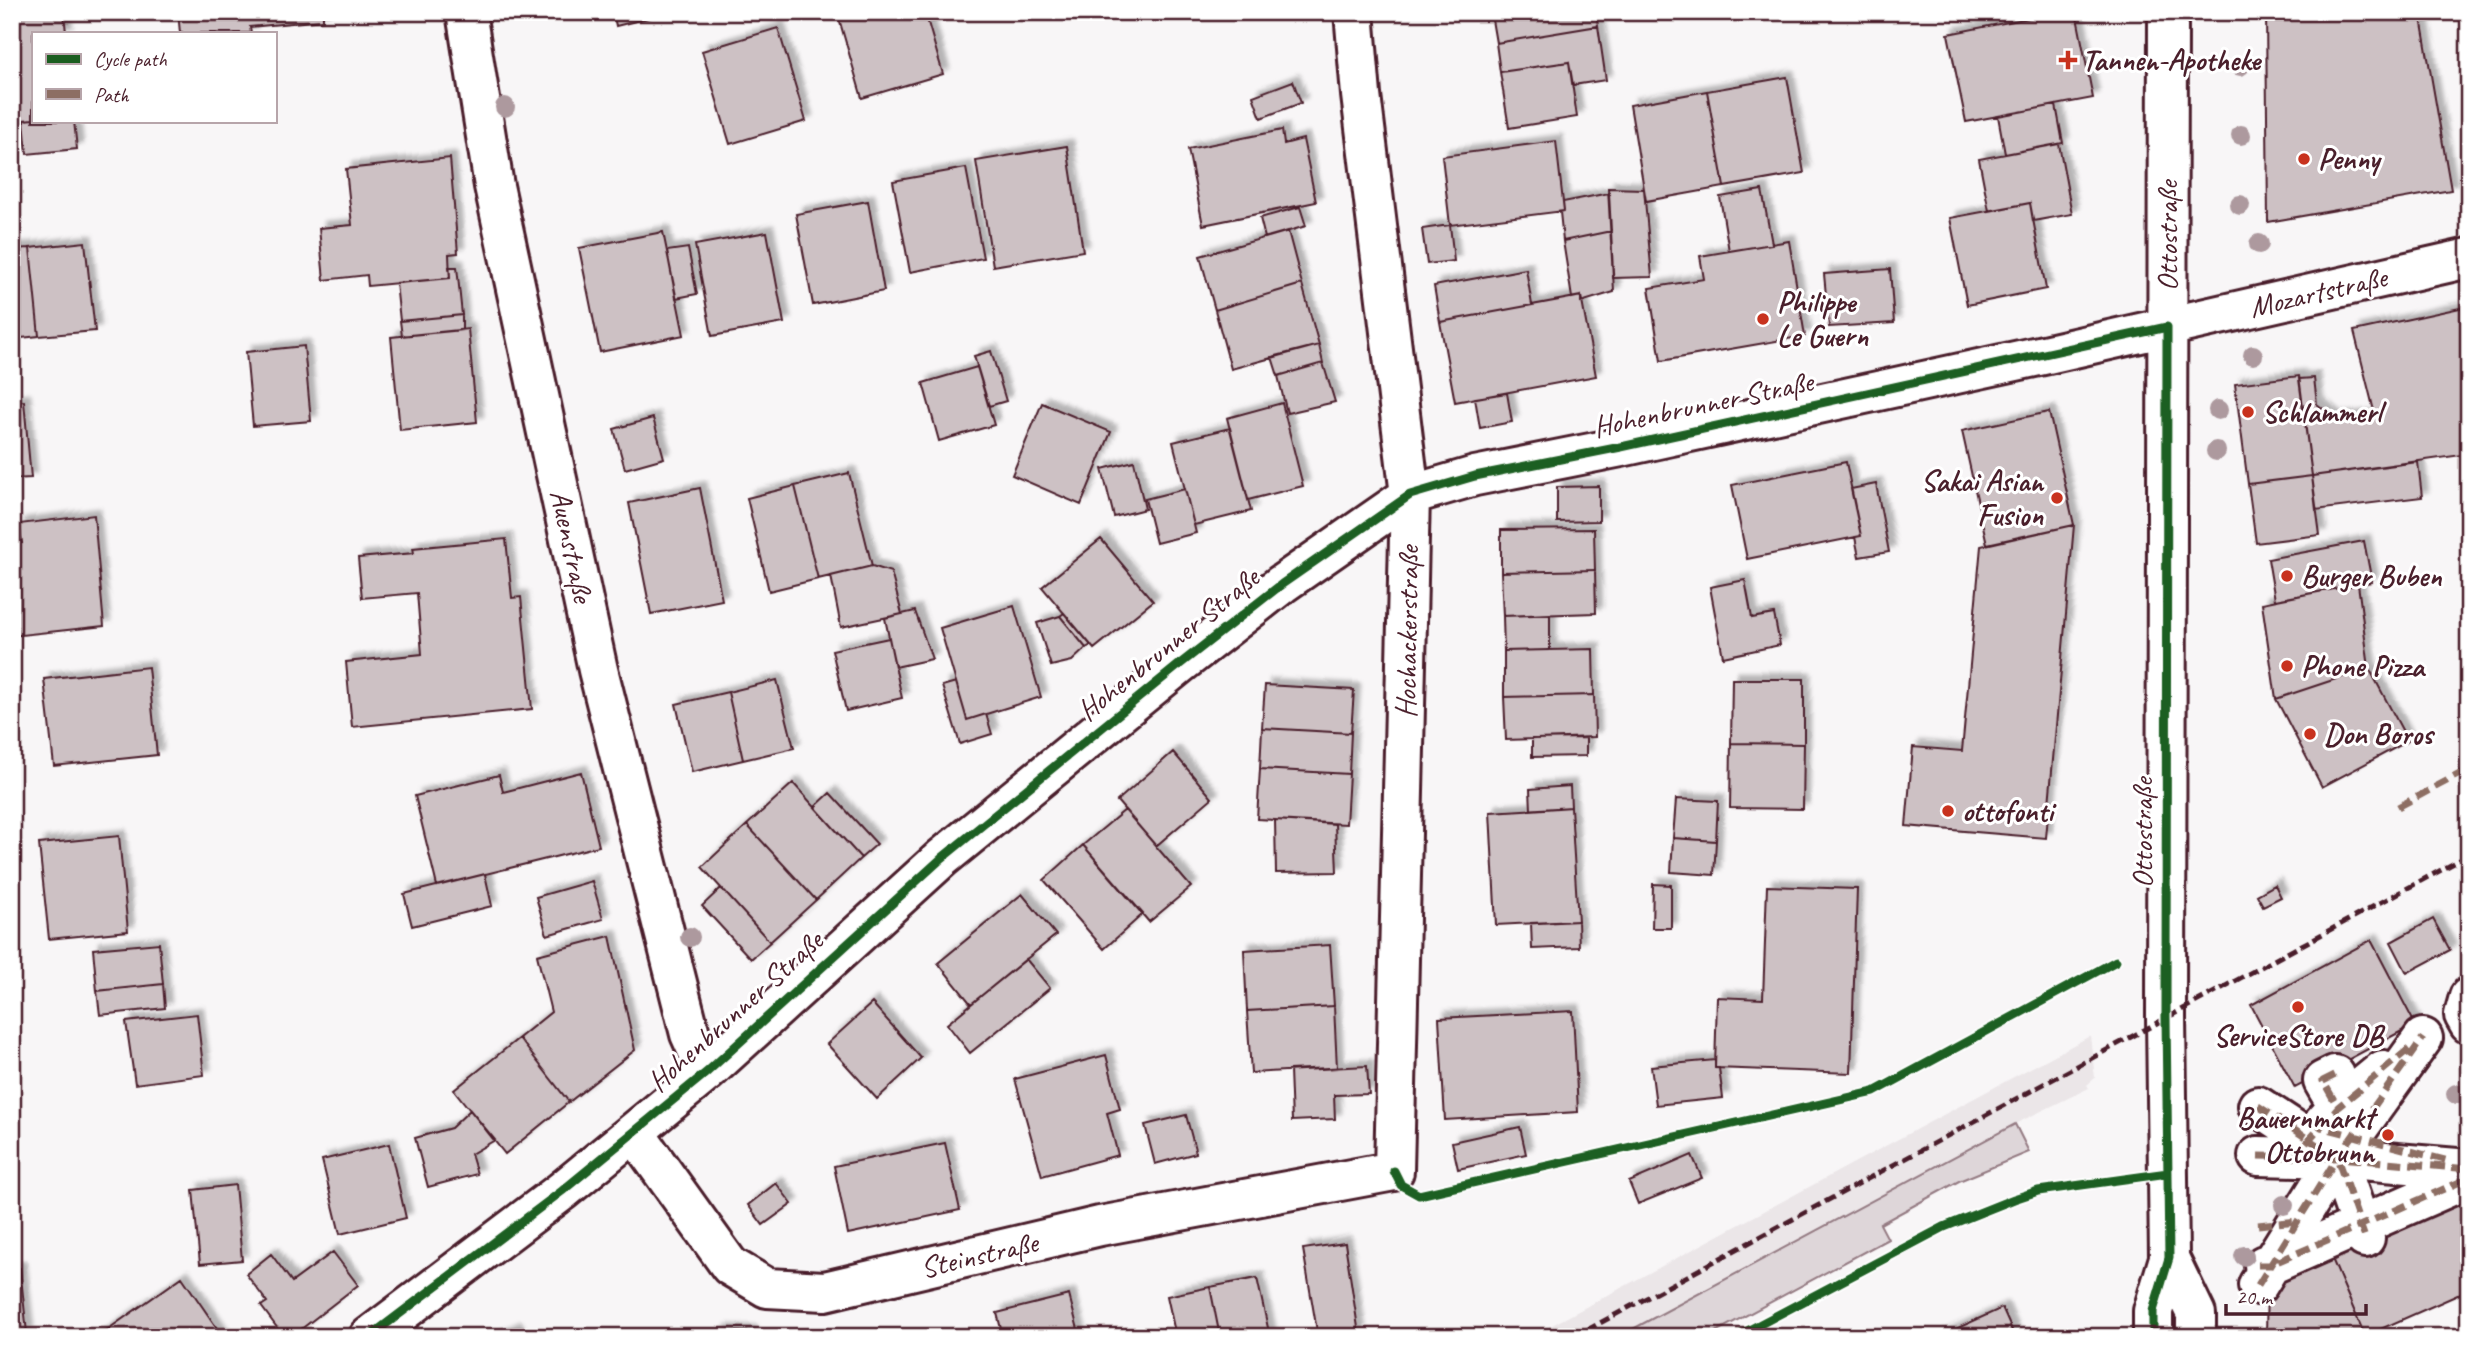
<svg xmlns="http://www.w3.org/2000/svg" width="2481" height="1349" font-family="Caveat,sans-serif">
<defs>
<filter id="shadow"><feDropShadow dx="6" dy="-6" stdDeviation="2" flood-color="#0004"/></filter>
</defs>
<rect width="100%" height="100%" fill="#f8f6f7"/>
<filter id="ink" filterUnits="userSpaceOnUse"><feTurbulence type="fractalNoise" baseFrequency=".0143" numOctaves="2"/><feDisplacementMap in="SourceGraphic" scale="14" xChannelSelector="R" yChannelSelector="G"/><feConvolveMatrix kernelMatrix="1 2 1 2 8 2 1 2 1" color-interpolation-filters="sRGB"/></filter>
<g filter="url(#ink)">
<!-- built -->
<path fill="#ebe6e8" d="M2090 1036 2095 1078 2087 1085 2089 1088 2015 1124 1618 1337H1530Z"/>
<!-- green -->
<path fill="#ded6d9" stroke="#947a82" stroke-width="2" d="M2015 1124 2029 1152 1959 1181 1880 1224 1888 1239 1706 1337H1618Z"/>
<!-- building -->
<path fill="#cdc1c4" stroke="#4a1f2b" stroke-width="2" filter="url(#shadow)" d="M12 12H64L66 33H33V119L12 121Z
M178 12H323V20L250 27 251 33H180Z
M613 12H672L616 26Z
M837 12H925L943 74 862 98Z
M1499 12H1596L1598 26 1496 43 1491 14Z
M1726 12H1771L1726 19Z
M2059 12H2076L2093 98 1966 122 1948 34Z
M2266 12H2420L2451 190 2268 222Z
M1598 26 1606 80 1573 85 1569 62 1500 72 1496 43Z
M778 28 806 121 730 144 702 51Z
M1569 62 1577 117 1509 128 1500 72Z
M1787 77 1804 173 1724 187 1707 91Z
M1293 81 1301 103 1261 118 1253 96Z
M1707 91 1724 187 1646 201 1630 105Z
M2056 105 2063 143 2005 154 1998 116Z
M33 119V121H74L77 149 27 154 24 120Z
M1282 130 1284 144 1303 139 1316 202 1203 225 1188 149Z
M1556 141 1564 211 1450 225 1442 156Z
M2059 144 2072 214 2033 221 2030 203 1989 211 1979 159Z
M1067 146 1083 251 993 266 976 161Z
M450 158 458 253 449 254 450 278 368 286 367 275 324 280 319 228 352 225 346 169Z
M966 168 983 258 910 272 893 181Z
M1608 188 1644 189 1652 277 1613 278Z
M1762 190 1772 244 1729 251 1720 197Z
M1609 193 1611 231 1563 241 1560 212 1564 211 1563 202Z
M868 201 884 291 813 305 796 214Z
M2030 203 2046 289 1967 305 1950 218Z
M1300 207 1306 226 1265 238 1260 218Z
M1450 225 1454 261 1427 264 1422 229Z
M1288 231 1302 284 1215 310 1200 256Z
M1611 231 1614 292 1581 302V296L1572 298 1563 241Z
M663 232 684 335 600 352 579 248Z
M767 232 784 323 712 336 695 245Z
M1789 241 1805 336 1661 361 1649 288 1704 279 1700 256Z
M85 242 95 331 39 336 30 248Z
M30 248 39 336 12 339V249Z
M688 248 697 294 676 298 667 251Z
M449 267H457L462 315 400 321 396 283 450 278Z
M1526 269 1532 305 1440 322 1434 286Z
M1890 269 1894 323 1829 327 1824 274Z
M1302 284 1319 345 1231 369 1215 310Z
M1581 296 1596 376 1455 402 1440 322Z
M2469 306V454L2312 476 2299 379 2314 378 2317 404 2336 419 2375 415 2354 331Z
M462 315V330L402 336 400 321Z
M468 329 477 422 400 430 391 337Z
M1319 345 1323 363 1278 376 1272 357Z
M304 346 311 421 253 426 246 352Z
M991 351 1006 401 989 406 974 356Z
M1323 363 1335 402 1287 413 1278 376Z
M977 367 994 425 939 441 923 383Z
M2299 376 2312 476 2248 484 2235 384Z
M1507 393 1512 422 1480 428 1475 398Z
M24 401 31 478 12 479V402Z
M1042 403 1111 432 1081 505 1012 475Z
M1282 403 1303 486 1248 500 1227 418Z
M2049 412 2074 525 1987 544 1962 431Z
M653 418 664 458 625 469 614 429Z
M1230 428 1251 511 1194 525 1173 442Z
M1134 461 1145 509 1114 517 1102 469Z
M1846 462 1861 536 1747 559 1732 485Z
M2418 462 2422 497 2316 510 2312 476Z
M849 473 872 566 818 579 795 486Z
M2312 476 2320 535 2256 543 2248 484Z
M1876 484 1889 552 1859 557 1855 537 1861 536 1851 489Z
M795 486 818 579 769 591 747 498Z
M1599 486V521L1557 522V487Z
M700 488 722 600 651 614 629 503Z
M1185 489 1196 533 1156 543 1145 499Z
M94 515 104 626 12 636V544L22 543 19 524Z
M2074 525 2046 838 1906 826 1913 747 1962 751 1981 546Z
M1594 529 1595 570 1501 572V530Z
M506 539 512 598 521 597 532 709 352 727 346 662 422 654 417 593 362 598 358 558 414 553 413 548Z
M1101 539 1153 601 1094 649 1042 587Z
M2364 541 2372 582 2275 600 2268 559Z
M872 566 891 572 902 614 841 627 831 576Z
M1595 570 1596 613 1503 616 1501 572Z
M1745 580 1752 618 1774 614 1780 645 1723 657 1710 587Z
M2358 584 2369 668 2276 699 2262 603Z
M1014 606 1041 697 967 720 940 628Z
M915 611 932 659 895 667 885 618Z
M1064 613 1091 645 1086 648 1060 616Z
M1550 614V650L1504 651 1503 616Z
M1060 616 1086 648 1072 661 1051 666 1037 623Z
M889 638 902 698 846 711 832 650Z
M1593 649 1594 695 1504 697V651Z
M148 667 157 755 54 766 44 679Z
M2369 668 2408 741 2322 787 2276 699Z
M1732 679H1804V744L1731 743Z
M777 680 794 748 743 760 728 692Z
M956 682 967 720 986 714 992 734 960 744 942 686Z
M1265 685 1354 690 1351 733 1262 728Z
M728 692 743 760 692 772 676 704Z
M1594 695 1595 737 1506 740 1504 697Z
M1262 728 1351 733 1349 774 1260 769Z
M1586 738V756L1532 757V739Z
M1731 743 1804 744 1803 809 1730 808Z
M1173 752 1212 798 1156 846 1117 801Z
M1260 769 1349 774 1346 824 1257 819Z
M581 772 599 846 437 886 415 796 499 775 503 792Z
M793 783 861 858 816 900 747 825Z
M1570 786 1571 807 1531 810 1530 789Z
M830 793 877 844 861 858 815 807Z
M1676 799 1718 801 1716 841 1673 838Z
M1571 807 1578 921 1496 925 1490 812Z
M1125 810 1191 887 1149 922 1083 845Z
M1275 820 1335 824 1337 872 1276 873Z
M747 825 816 900 770 942 702 867Z
M119 836 128 931 49 939 39 844Z
M1673 838 1716 841 1714 875 1671 872Z
M1083 845 1143 914 1104 949 1044 880Z
M485 874 492 906 412 926 404 894Z
M592 881 603 919 547 935 536 897Z
M1653 884 1671 885V928H1652Z
M2275 885 2281 897 2263 906 2257 895Z
M1767 886 1857 889 1851 1073 1715 1068 1717 997 1763 999Z
M721 888 770 942 751 959 702 906Z
M1022 894 1056 935 971 1004 938 963Z
M2433 919 2450 950 2407 973 2391 942Z
M1578 921 1579 947 1532 949 1531 923Z
M610 936 635 1050 569 1102 519 1038 551 1012 537 955Z
M2371 940 2415 1024 2295 1088 2251 1005Z
M159 943 163 984 97 991 93 949Z
M1330 945 1334 1006 1247 1011 1244 950Z
M1026 959 1050 988 970 1053 947 1024Z
M163 984 165 1008 100 1015 97 991Z
M872 1003 921 1058 877 1099 827 1044Z
M1334 1006 1337 1068 1251 1073 1247 1011Z
M1573 1011 1578 1112 1445 1120 1439 1018Z
M197 1014 204 1075 135 1084 126 1022Z
M519 1038 569 1102 505 1154 454 1090Z
M1106 1055 1120 1109 1107 1113 1118 1155 1042 1176 1015 1079Z
M1715 1060V1068H1719L1723 1098 1656 1105 1651 1066Z
M1367 1066 1369 1094 1334 1095 1335 1119 1292 1121 1290 1070Z
M470 1110 495 1140 471 1154 477 1174 428 1187 415 1138 451 1128Z
M1186 1115 1196 1153 1155 1164 1145 1125Z
M1520 1127 1526 1154 1458 1169 1452 1142Z
M945 1143 960 1210 848 1234 834 1166Z
M389 1144 406 1218 340 1234 322 1160Z
M1692 1155 1702 1178 1638 1204 1629 1182Z
M776 1183 792 1204 763 1225 748 1205Z
M235 1185 242 1260 200 1264 193 1190Z
M2469 1197V1290L2365 1336 2330 1254Z
M1345 1243 1359 1334 1318 1337 1303 1249Z
M333 1252 358 1285 291 1337H284L261 1306 267 1302 246 1274 271 1254 292 1282Z
M2330 1254 2365 1336 2266 1337 2267 1281Z
M12 1268H20L27 1333 12 1335Z
M182 1277 223 1337H97Z
M1257 1278 1270 1337H1220L1210 1287Z
M1210 1287 1220 1337H1176L1167 1296Z
M1069 1295 1080 1337H1003L997 1313Z
M2002 1308 2015 1337H1938Z
M515 1328 519 1337H495Z
M720 1331 751 1332 750 1337H720Z"/>
<g fill="none" stroke-linecap="round" stroke-linejoin="round">
<!-- minor casing -->
<g stroke="#4a1f2b" stroke-width="44">
<path id="minor" d="M466 12 494 186 598 670 690 1034 707 1072
M2469 997 2464 1015 2469 1024
M2335 1075 2323 1081 2338 1107
M2258 1106 2337 1158 2469 1169
M634 1132 730 1266 767 1288 825 1291 1100 1226 1394 1171 1410 495 1361 95 1354 12
M2258 1156 2337 1158 2365 1238
M2293 1157 2338 1107 2383 1070
M2169 1258 2196 1314V1337
M2264 1265H2270L2469 1178
M2258 1285 2337 1158 2423 1038
M369 1337 562 1191 634 1132 707 1072 942 858 1180 664 1282 584 1410 495 1475 476 1621 447 2048 354 2469 258
M2153 1337V1311L2169 1258 2166 1017 2168 12"/>
</g>
<!-- minor -->
<use href="#minor" stroke="#fff" stroke-width="38"/>
<!-- rail -->
<path stroke="#4a1f2b" stroke-width="5" stroke-dasharray="10 5" stroke-linecap="butt" d="M1574 1337 2469 855"/>
<!-- quiet -->
<path stroke="#8d6e63" stroke-width="7" stroke-dasharray="14 7" stroke-linecap="butt" d="M2398 807 2469 769
M2335 1075 2323 1081 2338 1107
M2258 1106 2337 1158 2469 1169
M2313 1119 2321 1127 2452 1162
M2258 1156 2337 1158 2365 1238
M2292 1159 2338 1107 2409 1049
M2258 1225 2297 1221
M2258 1265H2270L2469 1178
M2258 1285 2337 1158 2423 1038"/>
<!-- cycleway casing -->
<g stroke="#fff" stroke-width="13">
<path id="cycleway" d="M1394 1171 1401 1185 1419 1195 1874 1092 2116 961
M369 1337 562 1191 634 1132 707 1072 942 858 1180 664 1282 584 1410 495 1475 476 1621 447 2167 327 2166 1017 2169 1258 2153 1311V1337
M1736 1337 1944 1227 2014 1199 2038 1191 2168 1173"/>
</g>
<!-- cycleway -->
<use href="#cycleway" stroke="#1b5e20" stroke-width="9"/>
</g>
<!-- trees -->
<g fill="#ad999e">
<circle cx="2240" cy="66" r="10"/>
<circle cx="505" cy="107" r="10"/>
<circle cx="2241" cy="135" r="10"/>
<circle cx="2240" cy="205" r="10"/>
<circle cx="2259" cy="244" r="10"/>
<circle cx="2253" cy="355" r="10"/>
<circle cx="2218" cy="410" r="10"/>
<circle cx="2216" cy="451" r="10"/>
<circle cx="690" cy="937" r="10"/>
<circle cx="2456" cy="1094" r="10"/>
<circle cx="2284" cy="1205" r="10"/>
<circle cx="2244" cy="1256" r="10"/>
</g>
</g>
<!-- markers -->
<g fill="#c8321e" stroke="#fff" stroke-width="2.5">
<path d="M2064.5 49.5h7v7h7v7h-7v7h-7v-7h-7v-7h7z"/>
<circle cx="2304" cy="159" r="7"/>
<circle cx="1763" cy="319" r="7"/>
<circle cx="2248" cy="412" r="7"/>
<circle cx="2057" cy="498" r="7"/>
<circle cx="2287" cy="576" r="7"/>
<circle cx="2287" cy="666" r="7"/>
<circle cx="2310" cy="734" r="7"/>
<circle cx="1948" cy="811" r="7"/>
<circle cx="2298" cy="1007" r="7"/>
<circle cx="2388" cy="1135" r="7"/>
</g>
<g text-anchor="middle" stroke-width="6" stroke-linejoin="round" paint-order="stroke">
<!-- poi labels -->
<g font-size="30" font-weight="bold" fill="#4a1f2b" stroke="#fff" text-anchor="start">
<text x="2082" y="70">Tannen-Apotheke</text>
<text x="2318" y="169">Penny</text>
<text x="1777" y="312">Philippe<tspan x="1777" dy="34">Le Guern</tspan></text>
<text x="2262" y="422">Schlammerl</text>
<text x="2043" y="491" text-anchor="end">Sakai Asian<tspan x="2043" dy="34">Fusion</tspan></text>
<text x="2301" y="586">Burger Buben</text>
<text x="2301" y="676">Phone Pizza</text>
<text x="2324" y="744">Don Boros</text>
<text x="1962" y="821">ottofonti</text>
<text x="2298" y="1046" text-anchor="middle">ServiceStore DB</text>
<text x="2374" y="1128" text-anchor="end">Bauernmarkt<tspan x="2374" dy="34">Ottobrunn</tspan></text>
</g>
<!-- street labels -->
<g font-size="30" fill="#4a1f2b" stroke="#fff">
<text transform="translate(2167 236) rotate(-90)" y="10">Ottostraße</text>
<text transform="translate(2318 292) rotate(-13)" y="10">Mozartstraße</text>
<text transform="translate(1703 404) rotate(-12)" y="10">Hohenbrunner Straße</text>
<text transform="translate(572 546) rotate(78)" y="10">Auenstraße</text>
<text transform="translate(1407 632) rotate(-89)" y="10">Hochackerstraße</text>
<text transform="translate(1168 644) rotate(-39)" y="10">Hohenbrunner Straße</text>
<text transform="translate(2142 833) rotate(-90)" y="10">Ottostraße</text>
<text transform="translate(735 1011) rotate(-42)" y="10">Hohenbrunner Straße</text>
<text transform="translate(979 1255) rotate(-13)" y="10">Steinstraße</text>
</g>
</g>
<!-- margin -->
<rect width="2481" height="1349" fill="none" stroke="#fff" stroke-width="42"/>
<rect x="21" y="21" width="2439" height="1307" fill="none" stroke="#4a1f2b" stroke-width="2.5" filter="url(#ink)"/>
<!-- legend -->
<rect x="32" y="32" width="245" height="91" fill="#ffffff" stroke="#b7a5aa" stroke-width="2"/>
<rect x="46" y="54" width="35" height="10" fill="#1b5e20" stroke="#b7a5aa" stroke-width="2"/>
<text x="94" y="66" font-size="21" fill="#4a1f2b">Cycle path</text>
<rect x="46" y="89" width="35" height="10" fill="#8d6e63" stroke="#b7a5aa" stroke-width="2"/>
<text x="94" y="102" font-size="21" fill="#4a1f2b">Path</text>
<!-- scale -->
<path d="M2226 1304v10h140v-10" fill="none" stroke="#4a1f2b" stroke-width="3.5"/>
<text x="2236" y="1304" font-size="21" fill="#4a1f2b" stroke="#ffffff" stroke-width="5" paint-order="stroke">20 m</text>
</svg>
